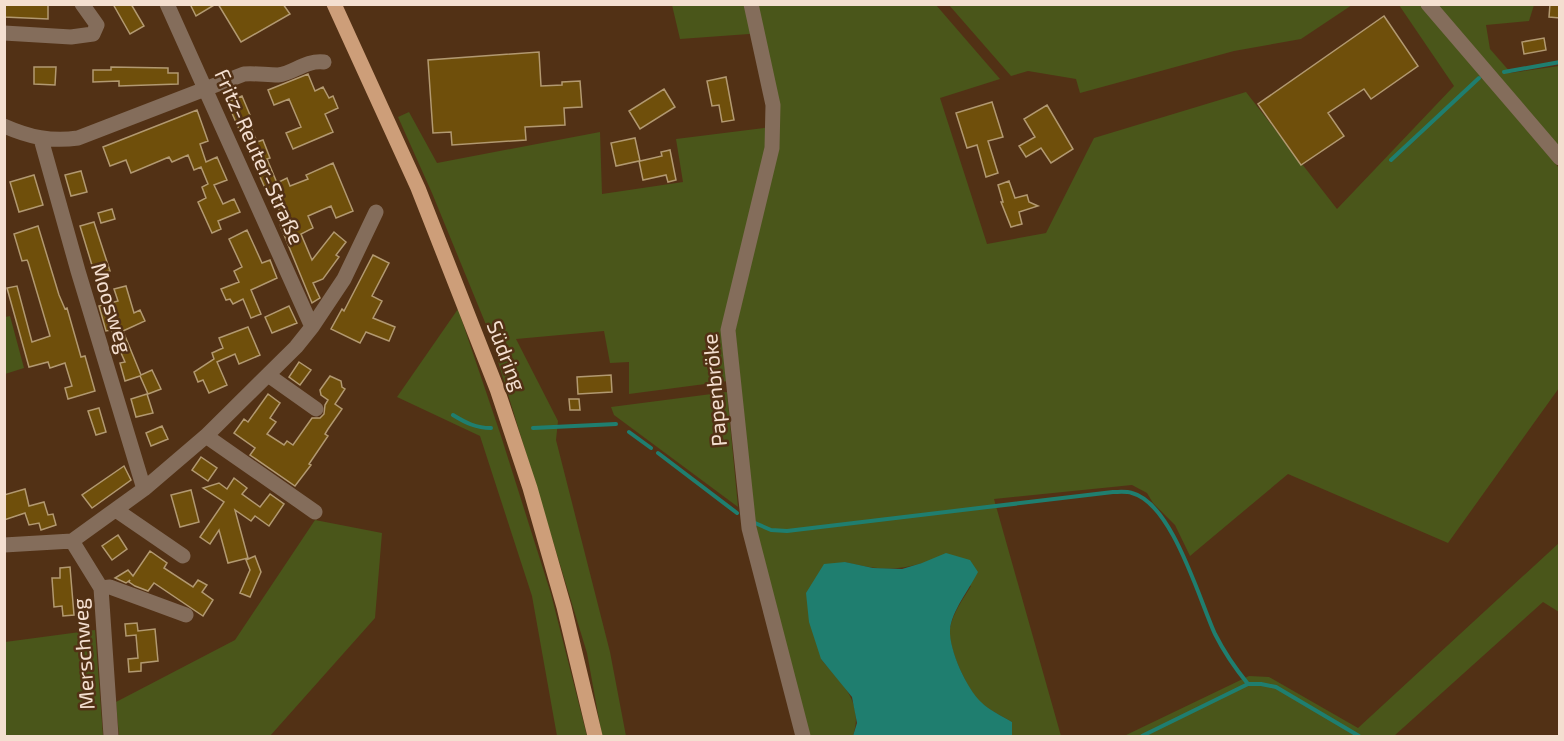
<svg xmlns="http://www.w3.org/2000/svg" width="1564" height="741" font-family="'Exo 2',sans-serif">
<rect width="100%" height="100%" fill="#523115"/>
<!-- green -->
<path fill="#4a561a" d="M672 5H936L1000 79 940 98 987 244 1046 233 1094 138 1246 92 1337 209 1454 86 1399 5H1534L1529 21 1486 25 1490 49 1511 73 1559 66V146L1498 96 1559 168V388L1448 543 1288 474 1190 556 1175 525 1153 503 1147 493 1132 485 994 499 1061 736H1012V722C1002 716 989 710 980 702 967 688 947 647 950 628 953 613 963 599 971 586L922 563C893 572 874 569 845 562L821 659C842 685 864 701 853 736H810L756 531 735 331 778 149 763 33 680 39Z
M949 5H1352L1301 39 1234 51 1080 93 1076 79 1028 71 1011 76Z
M409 112 437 163 600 132 602 194 683 182 676 139 771 127 722 330 728 381 629 394V362L610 363 604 331 516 339 558 421 556 440 610 652 626 736H602L587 653 489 332 432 193 398 117Z
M458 309 501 436 551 594 587 736H557L532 596 480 436 397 397Z
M10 316 24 368 5 374V317Z
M727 392 738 507 614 415 611 407Z
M315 520 382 533 375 618 270 736H119L116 702 235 640Z
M1559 543V612L1543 602 1394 736H1124L1249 676 1269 677 1358 728Z
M95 630 103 736H5V642Z"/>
<!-- water -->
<path fill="#1f7e6f" d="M946 553 970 560 978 572C970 588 951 612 950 630 949 650 967 689 981 702 989 710 1002 716 1012 722V736H853L857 723 852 697 821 659 809 622 806 593 824 564 845 562 873 568 902 569 922 563Z"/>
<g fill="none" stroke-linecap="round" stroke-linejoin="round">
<!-- stream -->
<path stroke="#1f7e6f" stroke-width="4" d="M1504 72 1560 62
M1391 160 1479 78
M453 415C466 423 476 428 491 428
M533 428 616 424
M629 432 651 448
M658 453 737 513
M755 523 771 530 787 531 1113 492C1119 492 1126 491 1132 493 1172 503 1199 599 1215 634 1224 652 1235 668 1248 684
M1142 736 1248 684H1261L1276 687 1359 736"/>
</g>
<!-- building -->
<path fill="#6f4f0b" stroke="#b29971" stroke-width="1.5" d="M4 4H48V19L4 17Z
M113 4H131L144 26 130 34Z
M190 4H216L196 16Z
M218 4H283L290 14 241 42Z
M1550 4H1560V18L1549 17Z
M1384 16 1418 66 1371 99 1364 89 1328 113 1344 136 1301 165 1258 104Z
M1544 38 1546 50 1524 54 1522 42Z
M539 52 541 86 562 85V82L580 81 582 107 564 108 565 125 525 127 526 140 452 145 451 132 433 133 428 60Z
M34 67H56L55 85 34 84Z
M111 67 168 68V73H178V84L119 86V81L93 82V70H111Z
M308 74 315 91 323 87 329 98 333 96 338 108 325 114 333 132 293 149 286 133 301 127 289 99 274 105 268 90Z
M726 77 734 120 722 122 719 105 712 106 707 81Z
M664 89 675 107 640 129 629 111Z
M242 96 250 115 247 117 257 142 263 140 270 158 267 159 277 183 287 178 290 186 308 179 306 175 333 163 353 211 336 218 331 206 308 216 313 228 301 234 312 260 334 232 346 242 336 255 339 257 323 279 313 283 320 298 312 303 280 225 285 223 274 198H272L267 187 265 188 227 102Z
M992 102 1003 137 988 141 998 173 986 177 977 145 967 148 956 113Z
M1047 105 1073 149 1051 163 1041 148 1026 157 1019 146 1035 137 1024 119Z
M197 110 208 141 200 144 206 162 217 157 227 180 214 185 223 204 234 199 240 212 218 221 221 229 212 233 198 202 206 198 202 187 208 184 201 167 194 170 188 155 172 162 169 157 131 173 126 160 110 166 103 147Z
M635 138 640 161 662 156 661 152 670 150 676 180 668 182 666 175 643 180 639 161 616 166 611 143Z
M81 171 87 192 71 196 65 175Z
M34 175 43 205 19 212 10 182Z
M1009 181 1015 198 1027 195 1029 202 1038 206 1019 212 1022 224 1011 227 1001 202H1003L998 185Z
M112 209 115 219 101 223 98 213Z
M94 222 110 271 95 275 80 226Z
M38 226 59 295 65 309 67 308 81 357 85 356 95 391 68 399 65 388 72 386 65 363 50 368 48 362 29 367 7 288 17 286 32 342 50 336 28 262 27 260 22 261 14 234Z
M247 230 262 263 270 260 277 278 251 290 261 314 251 318 243 299 233 304 230 299 226 300 221 289 239 282 234 271 242 267 229 239Z
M373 255 389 263 372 296 382 301 373 318 395 327 389 341 366 332 360 343 331 329 342 309 344 311Z
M126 286 134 313 140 310 145 321 123 331 141 375 152 370 161 389 148 394 140 376 125 381 120 363 125 362 111 330 106 331 99 306 118 301 114 289Z
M289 306 297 323 272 333 265 317Z
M248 327 260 355 239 364 235 354 217 362 227 385 209 393 203 380 198 382 194 372 214 359 212 353 223 348 219 338Z
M299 362 311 370 300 385 289 377Z
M611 375 612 392 578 394 577 377Z
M330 376 341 381 342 387 345 389 335 404 342 409 328 429 325 434 328 436 309 464 311 465 295 486 250 455 255 448 234 433 244 419 248 422 268 394 280 403 270 418 276 422 267 434 284 445 287 441 293 445 312 418H320L324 414 325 405 328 400 321 395 320 390Z
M147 394 153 413 136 417 131 399Z
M569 399H579L580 410H570Z
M99 408 106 432 96 435 88 411Z
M162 426 168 439 151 446 146 433Z
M201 457 217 468 208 481 192 470Z
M124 466 131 480 92 508 82 495Z
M234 478 247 488 242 494 260 507 270 494 284 504 269 526 255 516 251 521 235 510 248 558 228 563 219 530 210 544 200 537 224 502 203 488 219 483 227 489Z
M25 489 29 506 44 502 48 515 53 514 56 525 41 530 39 523 29 525 25 513 4 520V495Z
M191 490 199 522 180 527 171 495Z
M118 535 127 549 112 560 102 546Z
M150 551 167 563 164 568 193 587 198 580 207 585 202 592 213 600 203 616 154 583 148 591 135 586 129 582 130 580 126 583 115 578 128 570 133 576Z
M255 556 261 572 250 597 240 593 250 570 246 560Z
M70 567 74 615 63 616 62 606 54 607 52 578H60V568Z
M137 623 138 631 155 629 158 661 141 663V671L129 672 128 659 138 658 136 635 126 636 125 624Z"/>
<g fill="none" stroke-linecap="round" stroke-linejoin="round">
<!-- minor -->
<path stroke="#846d5b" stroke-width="15" d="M167 4 312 327
M751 4 773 105 772 148 728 330 749 528 803 736
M1428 4 1560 158
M4 33 71 37 93 34 97 25 82 4
M4 126C29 137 51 142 78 138L244 74C255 73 266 75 278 75 294 73 305 60 324 62
M41 139 78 271 144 489
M268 375 316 409
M206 436 315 512
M116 510 183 556
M72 541 101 588 111 736
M4 545 72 541 144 489 206 436 296 347 312 327 344 279 376 212
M101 588 110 587 186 615"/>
<!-- major -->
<path stroke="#cd9e79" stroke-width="15" d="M334 4 418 188 497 389 530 488 564 607 595 736"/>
</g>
<g text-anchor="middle" stroke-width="5" stroke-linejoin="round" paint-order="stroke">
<!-- street labels -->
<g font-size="21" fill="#f4dfd0" stroke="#523115">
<text transform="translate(259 157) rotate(66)" y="7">Fritz-Reuter-Straße</text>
<text transform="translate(111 308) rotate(73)" y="7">Moosweg</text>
<text transform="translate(506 356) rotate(69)" y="7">Südring</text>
<text transform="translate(715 390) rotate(-95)" y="7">Papenbröke</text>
<text transform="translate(84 654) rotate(-94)" y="7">Merschweg</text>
</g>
</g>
<!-- border -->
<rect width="1564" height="741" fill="none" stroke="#f4dfd0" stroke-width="12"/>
</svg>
